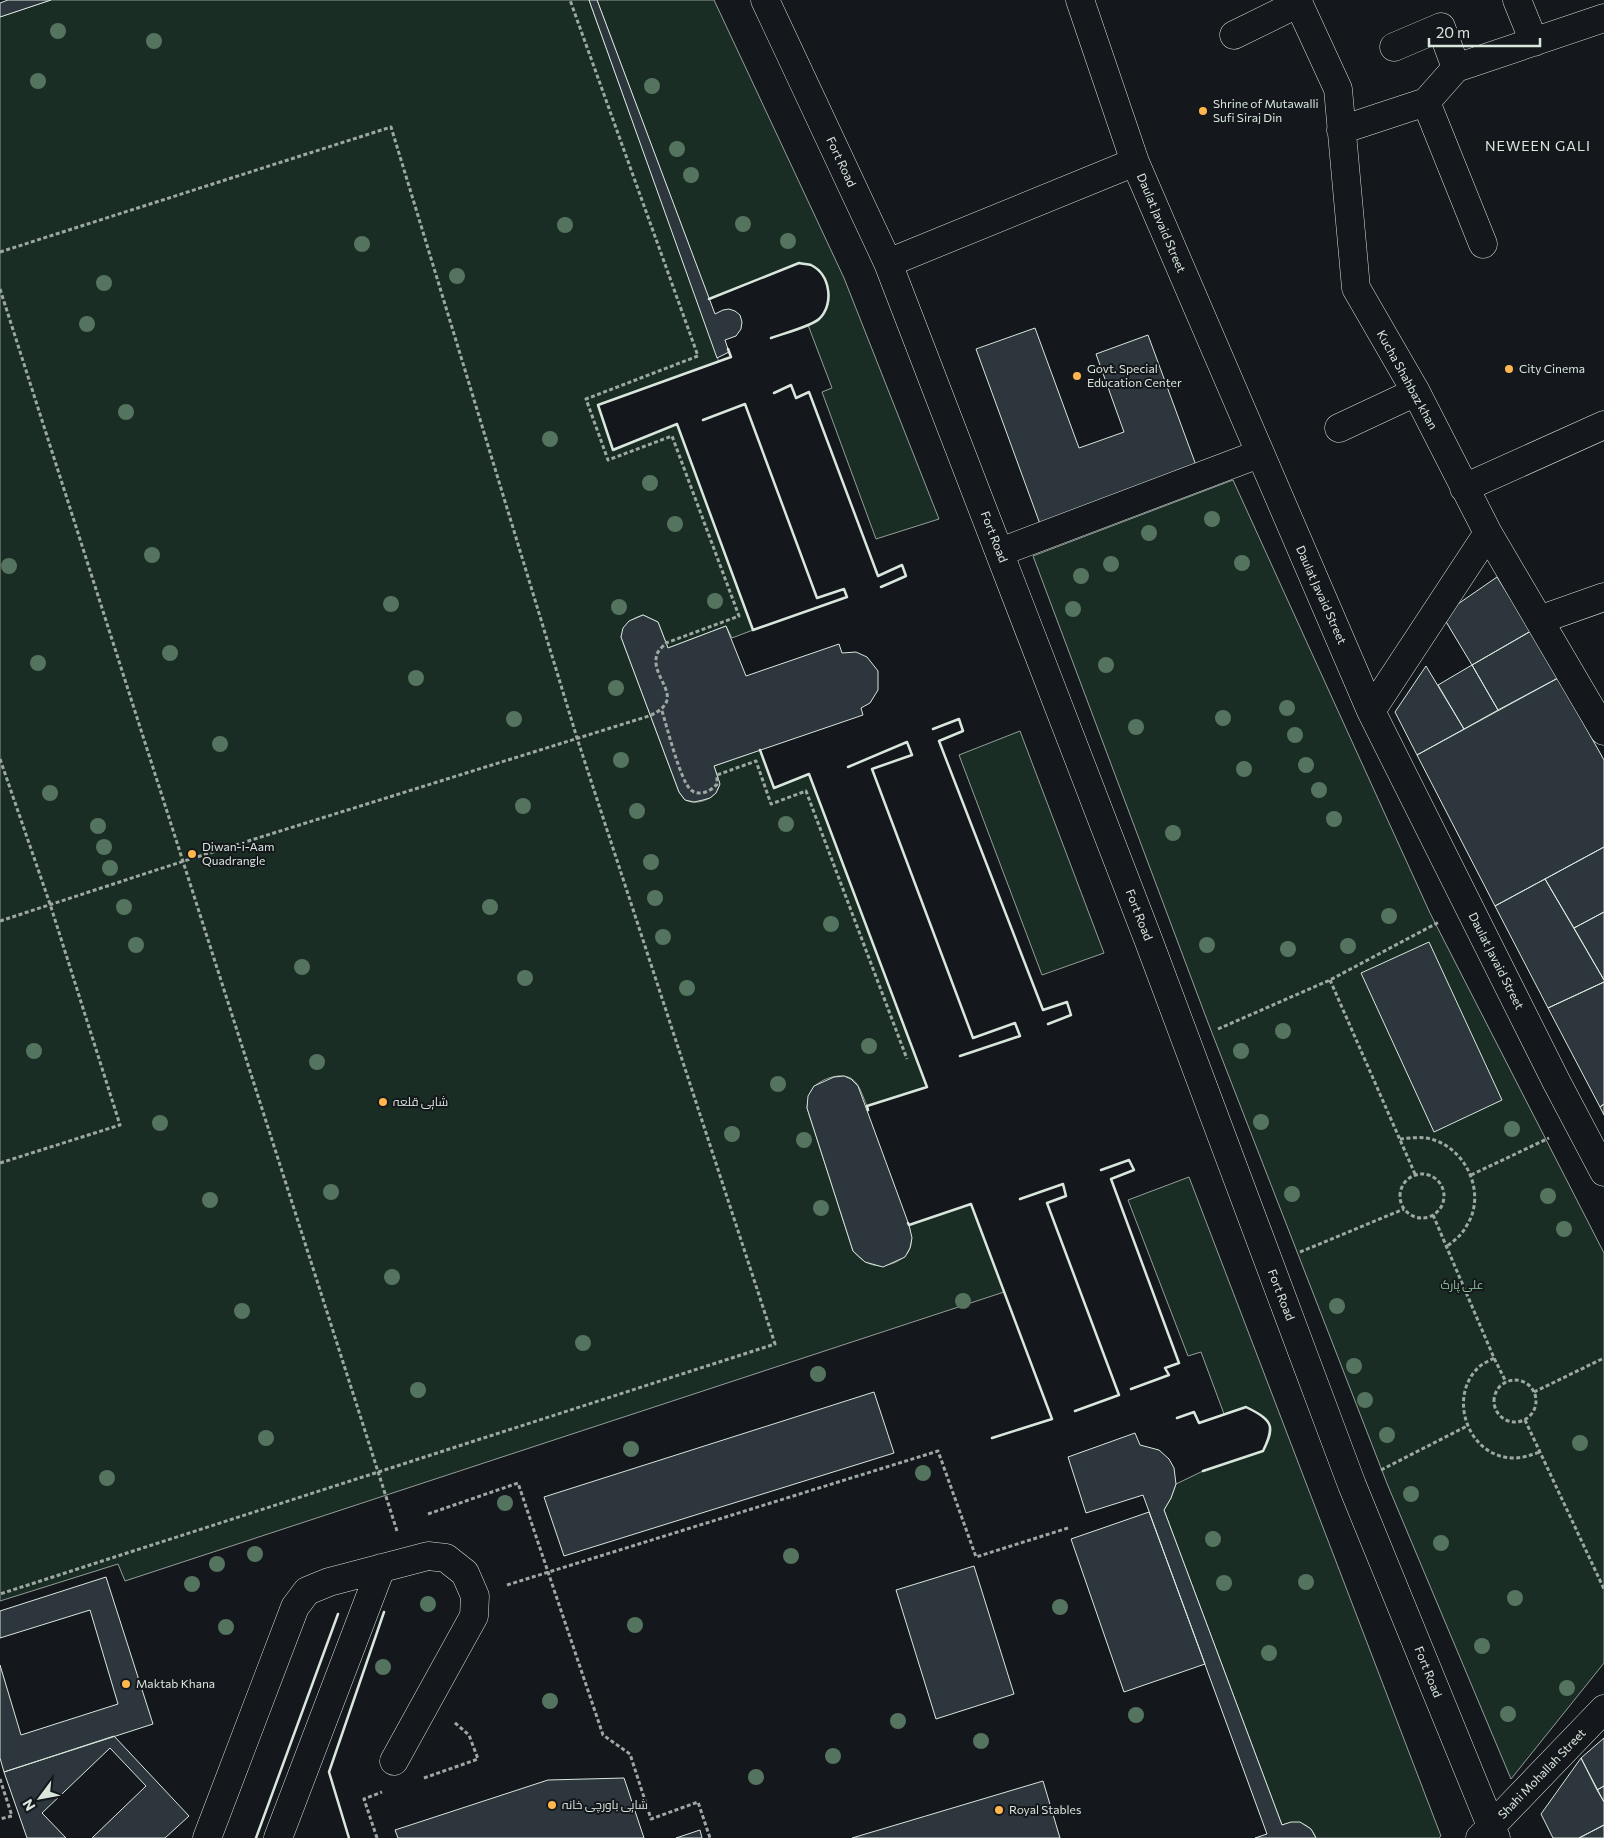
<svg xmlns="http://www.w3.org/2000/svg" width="1604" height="1838" font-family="Commissioner,Cairo,sans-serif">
<rect width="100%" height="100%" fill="#14181c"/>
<!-- green -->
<path fill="#1a2d24" stroke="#939e99" d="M51 0H589L719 362 598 405 613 449 677 424 753 630 732 638 726 626 668 648 658 622 643 615C630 619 625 624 621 637L679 792C681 794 682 797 684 799 695 807 716 799 719 786 720 781 716 772 714 766L760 750 774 788 809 774 927 1087 867 1106C863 1098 860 1084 852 1079 842 1072 823 1078 815 1086 809 1092 808 1100 807 1108L853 1251C865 1265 879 1270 896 1262 902 1259 908 1255 910 1248 913 1241 910 1232 909 1225L971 1204 1004 1292 125 1581 118 1564 0 1601V17Z
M597 0H714L844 278 939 519 876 539 822 392 832 388 808 325C816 322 822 318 826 310 834 296 825 272 811 265 808 264 803 264 799 263L709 299Z
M1233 480 1430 913 1604 1253V1663L1511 1779 1388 1486 1207 1020 1033 556Z
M1020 731 1104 953 1042 975 959 755Z
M1189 1177 1441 1836 1439 1838H1316C1310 1822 1296 1820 1282 1825L1164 1510 1171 1498 1176 1484 1203 1471 1263 1451C1276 1425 1272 1420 1246 1407L1224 1414 1201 1352 1188 1356 1128 1200Z"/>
<!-- building -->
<path fill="#2c363c" stroke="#d8e6dc" d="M8 0H51L0 17V3Z
M589 0H597L715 314 723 310 729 309 735 311 740 315 742 322 741 329 736 336 725 340 729 352 717 358Z
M1035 328 1079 448 1124 432 1096 354 1148 335 1197 468 1040 524 976 349Z
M1497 577 1531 631 1472 665 1442 615Z
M643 615 658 622 668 648 726 626 746 676 839 644 842 653 856 652 867 657 878 671V690L870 703 861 708 863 715 714 766 720 784 716 793 710 798 703 800 694 802 685 800 679 792 621 637 623 628 629 621Z
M1531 631 1558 678 1498 710 1472 665Z
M1472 665 1498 710 1464 729 1438 685Z
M1426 666 1464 729 1417 755 1395 712Z
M1558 678 1604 760V847L1495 906 1417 755Z
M1604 847V912L1574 928 1545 879Z
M1545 879 1604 980V982L1548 1008 1495 906Z
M1604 912V980L1574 928Z
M1429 942 1502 1100 1434 1132 1361 973Z
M1604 982V1104L1600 1107 1548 1008Z
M844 1076 851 1079 858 1086 909 1225 912 1238 910 1248 905 1257 883 1267 865 1262 853 1251 807 1108 808 1096 814 1086 834 1077Z
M1604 1104V1115L1600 1107Z
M874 1392 894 1453 564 1556 544 1497Z
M1135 1433 1140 1445 1159 1450 1169 1459 1174 1468 1176 1484 1171 1498 1164 1510 1282 1825 1291 1822H1300L1311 1829 1316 1838H1255L1267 1834 1143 1495 1086 1513 1068 1457Z
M1149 1512 1205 1664 1124 1692 1071 1539Z
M974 1566 1014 1694 936 1719 896 1590Z
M106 1577 153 1724 4 1772 0 1758V1665L21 1735 118 1704 90 1610 0 1638V1611Z
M114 1736 189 1816 165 1838H92L146 1786 110 1748 42 1813 66 1838H27L4 1772Z
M1604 1738V1786L1597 1790 1581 1758Z
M1581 1758 1604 1802V1825L1579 1838H1553L1541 1814Z
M624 1778 644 1838H398L395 1830 548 1780Z
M1043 1781 1060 1838H852Z
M1604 1786V1802L1597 1790Z
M1604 1825V1838H1579Z
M700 1830 702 1838H676Z"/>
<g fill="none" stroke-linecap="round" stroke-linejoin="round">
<!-- minor casing -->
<g stroke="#d8e6dc" stroke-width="29">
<path id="minor" d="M765 0 888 263 1148 939 1352 1485 1496 1838
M1080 0 1135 162 1371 711 1556 1081 1604 1172
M1297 0 1338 89 1356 288 1416 392 1488 533 1604 731
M1517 0 1534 42
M1234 35 1299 3
M1394 47 1441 27 1456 68
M1426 102 1483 244
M1341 130 1426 102 1456 68 1604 18
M888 263 1135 162
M1339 428 1416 392
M1464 488 1604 425
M1000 552 1259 454
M1539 620 1604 597
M1371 711 1488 533
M207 1838 295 1607 307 1591 329 1582 428 1556 446 1558 465 1573 475 1596 474 1616 394 1761
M278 1838 381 1568
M1480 1838 1604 1709"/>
</g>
<!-- path -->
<path stroke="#9da8a2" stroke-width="3" stroke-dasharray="4 2.5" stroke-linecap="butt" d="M0 252 391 127 577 738 775 1344 0 1594
M0 289 397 1531
M662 711C667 727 680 779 690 789 697 797 711 792 717 784V775L756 761 771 804 806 791 907 1059
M0 759 50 904 120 1125 0 1163
M0 921 184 861 649 716C691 698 646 677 658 652 660 649 664 645 666 643L739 616 672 436 608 460 586 399 698 356 570 0
M1330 980 1415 1174
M1218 1029 1330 980 1439 922
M1400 1139C1411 1138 1423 1136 1434 1140 1468 1151 1486 1195 1467 1225 1462 1235 1454 1241 1446 1247
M1400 1196a22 22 0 1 1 44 0a22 22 0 1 1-44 0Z
M1471 1175 1549 1138
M1433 1215 1494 1358 1506 1382
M1300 1252 1404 1209
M1494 1358C1489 1361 1484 1363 1480 1366 1446 1396 1468 1458 1514 1458 1523 1458 1531 1455 1540 1452
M1494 1401a21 21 0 1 1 42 0a21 21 0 1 1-42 0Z
M1534 1392 1604 1358
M1525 1420 1604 1589
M1381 1470 1467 1426
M428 1514 518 1483 603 1735 630 1754 651 1819 698 1802 710 1838
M507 1585 938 1451 976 1557 1068 1528
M424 1778 478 1759 469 1735 454 1722
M0 1779 12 1816 0 1819
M377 1838 364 1799 382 1792"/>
<!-- minor -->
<use href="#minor" stroke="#14181c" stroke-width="28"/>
<!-- wall -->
<path stroke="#d8e6dc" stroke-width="2.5" d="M709 299 799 263C803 264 808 264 811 265 831 275 834 305 819 319 812 326 782 334 771 338
M774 393 791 385 796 398 809 392 878 576 902 565 906 576 881 587
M703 420 745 404 817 598 844 589 847 597 753 630 677 424 613 450 598 405 731 357 728 349
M933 729 959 719 963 731 939 741 1043 1010 1067 1002 1071 1015 1048 1024
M760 750 774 788 809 774 927 1087 867 1106 868 1110
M848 767 907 742 912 755 872 769 973 1038 1015 1023 1020 1036 960 1056
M1101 1170 1129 1160 1134 1170 1111 1179 1179 1363 1165 1368 1169 1375 1131 1389
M1020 1199 1063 1184 1066 1196 1047 1203 1119 1395 1075 1411
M908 1223 909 1225 971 1204 1052 1419 992 1438
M1177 1418 1194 1412 1199 1423 1246 1407C1272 1420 1276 1425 1263 1451L1203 1471
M256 1838 338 1614
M349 1838 329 1772 384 1612"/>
</g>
<!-- trees -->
<g fill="#55745f">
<circle cx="58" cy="31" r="8"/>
<circle cx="154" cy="41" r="8"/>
<circle cx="38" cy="81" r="8"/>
<circle cx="652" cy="86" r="8"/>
<circle cx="677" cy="149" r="8"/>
<circle cx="691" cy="175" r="8"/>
<circle cx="743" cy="224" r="8"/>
<circle cx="565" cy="225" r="8"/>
<circle cx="788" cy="241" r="8"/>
<circle cx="362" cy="244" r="8"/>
<circle cx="457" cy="276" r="8"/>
<circle cx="104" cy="283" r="8"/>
<circle cx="87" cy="324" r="8"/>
<circle cx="126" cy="412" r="8"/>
<circle cx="550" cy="439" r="8"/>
<circle cx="650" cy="483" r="8"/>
<circle cx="1212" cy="519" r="8"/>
<circle cx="675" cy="524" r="8"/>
<circle cx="1149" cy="533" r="8"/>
<circle cx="152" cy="555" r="8"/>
<circle cx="1242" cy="563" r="8"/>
<circle cx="1111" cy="564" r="8"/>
<circle cx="9" cy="566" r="8"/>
<circle cx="1081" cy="576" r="8"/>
<circle cx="715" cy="601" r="8"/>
<circle cx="391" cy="604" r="8"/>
<circle cx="619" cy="607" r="8"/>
<circle cx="1073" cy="609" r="8"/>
<circle cx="170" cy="653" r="8"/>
<circle cx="38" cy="663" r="8"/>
<circle cx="1106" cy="665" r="8"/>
<circle cx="416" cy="678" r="8"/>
<circle cx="616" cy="688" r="8"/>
<circle cx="1287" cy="708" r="8"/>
<circle cx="1223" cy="718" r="8"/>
<circle cx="514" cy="719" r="8"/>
<circle cx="1136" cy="727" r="8"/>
<circle cx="1295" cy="735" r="8"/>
<circle cx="220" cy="744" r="8"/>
<circle cx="621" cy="760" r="8"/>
<circle cx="1306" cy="765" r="8"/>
<circle cx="1244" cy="769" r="8"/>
<circle cx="1319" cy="790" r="8"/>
<circle cx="50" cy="793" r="8"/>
<circle cx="523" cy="806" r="8"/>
<circle cx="637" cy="811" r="8"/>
<circle cx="1334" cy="819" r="8"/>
<circle cx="786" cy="824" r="8"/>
<circle cx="98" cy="826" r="8"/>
<circle cx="1173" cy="833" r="8"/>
<circle cx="104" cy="847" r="8"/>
<circle cx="651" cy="862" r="8"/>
<circle cx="110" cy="868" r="8"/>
<circle cx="655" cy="898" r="8"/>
<circle cx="124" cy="907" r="8"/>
<circle cx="490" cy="907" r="8"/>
<circle cx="1389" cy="916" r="8"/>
<circle cx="831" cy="924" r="8"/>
<circle cx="663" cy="937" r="8"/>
<circle cx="136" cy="945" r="8"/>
<circle cx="1207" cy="945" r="8"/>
<circle cx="1348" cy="946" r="8"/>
<circle cx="1288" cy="949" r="8"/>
<circle cx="302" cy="967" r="8"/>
<circle cx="525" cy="978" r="8"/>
<circle cx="687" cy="988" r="8"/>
<circle cx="1283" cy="1031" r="8"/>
<circle cx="869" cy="1046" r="8"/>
<circle cx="34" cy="1051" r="8"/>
<circle cx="1241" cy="1051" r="8"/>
<circle cx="317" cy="1062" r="8"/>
<circle cx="778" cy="1084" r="8"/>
<circle cx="1261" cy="1122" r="8"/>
<circle cx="160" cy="1123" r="8"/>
<circle cx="1512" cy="1129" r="8"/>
<circle cx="732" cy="1134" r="8"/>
<circle cx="804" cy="1140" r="8"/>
<circle cx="331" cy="1192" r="8"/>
<circle cx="1292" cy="1194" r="8"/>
<circle cx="1548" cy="1196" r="8"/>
<circle cx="210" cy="1200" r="8"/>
<circle cx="821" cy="1208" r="8"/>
<circle cx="1564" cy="1229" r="8"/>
<circle cx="392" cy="1277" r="8"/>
<circle cx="963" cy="1301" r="8"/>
<circle cx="1337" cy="1306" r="8"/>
<circle cx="242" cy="1311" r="8"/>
<circle cx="583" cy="1343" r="8"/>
<circle cx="1354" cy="1366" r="8"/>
<circle cx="818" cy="1374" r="8"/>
<circle cx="418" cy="1390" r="8"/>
<circle cx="1365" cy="1400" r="8"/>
<circle cx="1387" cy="1435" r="8"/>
<circle cx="266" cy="1438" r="8"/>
<circle cx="1580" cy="1443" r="8"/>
<circle cx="631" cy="1449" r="8"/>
<circle cx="923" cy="1473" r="8"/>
<circle cx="107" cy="1478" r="8"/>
<circle cx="1411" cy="1494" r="8"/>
<circle cx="505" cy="1503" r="8"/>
<circle cx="1213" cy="1539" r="8"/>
<circle cx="1441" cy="1543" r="8"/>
<circle cx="255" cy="1554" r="8"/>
<circle cx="791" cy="1556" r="8"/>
<circle cx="217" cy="1564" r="8"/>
<circle cx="1306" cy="1582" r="8"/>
<circle cx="1224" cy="1583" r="8"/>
<circle cx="192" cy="1584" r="8"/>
<circle cx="1515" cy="1598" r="8"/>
<circle cx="428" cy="1604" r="8"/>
<circle cx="1060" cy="1607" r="8"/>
<circle cx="635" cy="1625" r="8"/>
<circle cx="226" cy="1627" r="8"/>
<circle cx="1482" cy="1646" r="8"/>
<circle cx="1269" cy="1653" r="8"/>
<circle cx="383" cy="1667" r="8"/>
<circle cx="1567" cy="1688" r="8"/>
<circle cx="550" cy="1701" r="8"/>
<circle cx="1508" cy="1714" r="8"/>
<circle cx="1136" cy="1715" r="8"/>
<circle cx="898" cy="1721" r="8"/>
<circle cx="981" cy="1741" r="8"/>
<circle cx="833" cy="1756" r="8"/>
<circle cx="756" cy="1777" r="8"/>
</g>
<!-- markers -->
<g fill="#ffb74d" stroke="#14181c" stroke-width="2">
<circle cx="1203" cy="111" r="5"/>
<circle cx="1509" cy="369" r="5"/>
<circle cx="1077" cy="376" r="5"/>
<circle cx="192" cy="854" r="5"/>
<circle cx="383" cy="1102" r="5"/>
<circle cx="126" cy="1684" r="5"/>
<circle cx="552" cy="1805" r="5"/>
<circle cx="999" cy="1810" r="5"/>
</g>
<g text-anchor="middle" stroke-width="4" stroke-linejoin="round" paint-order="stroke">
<!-- poi labels -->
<g font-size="12" fill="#d8e6dc" stroke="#14181c" text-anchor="start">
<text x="1213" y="108">Shrine of Mutawalli<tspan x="1213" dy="14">Sufi Siraj Din</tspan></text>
<text x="1087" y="373">Govt. Special<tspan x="1087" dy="14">Education Center</tspan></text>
<text x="1519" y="373">City Cinema</text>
<text x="202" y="851">Diwan-i-Aam<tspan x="202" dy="14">Quadrangle</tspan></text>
<text x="393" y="1106">شاہی قلعہ</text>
<text x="136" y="1688">Maktab Khana</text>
<text x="562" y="1809">شاہی باورچی خانہ</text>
<text x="1009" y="1814">Royal Stables</text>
</g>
<!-- street labels -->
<g font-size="12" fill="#d8e6dc" stroke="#14181c">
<text transform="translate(841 162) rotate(65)" y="4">Fort Road</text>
<text transform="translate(1161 223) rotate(67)" y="4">Daulat Javaid Street</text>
<text transform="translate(1407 380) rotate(61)" y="4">Kucha Shahbaz khan</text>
<text transform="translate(994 537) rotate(69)" y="4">Fort Road</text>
<text transform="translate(1321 595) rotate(66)" y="4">Daulat Javaid Street</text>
<text transform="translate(1139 915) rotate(69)" y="4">Fort Road</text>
<text transform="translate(1496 961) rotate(63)" y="4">Daulat Javaid Street</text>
<text transform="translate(1281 1295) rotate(69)" y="4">Fort Road</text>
<text transform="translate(1428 1672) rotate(68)" y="4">Fort Road</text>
<text transform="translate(1542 1774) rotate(-46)" y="4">Shahi Mohallah Street</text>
</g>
<!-- park labels -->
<g font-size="12" fill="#8ac095" stroke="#14181c">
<text x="1462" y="1289">علی پارک</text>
</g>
<!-- neighbourhood labels -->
<g font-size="14" letter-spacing="1" fill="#d8e6dc" stroke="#14181c">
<text x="1538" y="151">NEWEEN GALI</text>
</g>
</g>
<!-- north arrow -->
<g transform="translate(40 1798) rotate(238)" stroke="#14181c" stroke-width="4" paint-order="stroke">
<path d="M0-4L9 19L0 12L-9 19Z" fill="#d8e6dc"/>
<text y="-8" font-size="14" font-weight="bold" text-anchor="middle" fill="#d8e6dc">N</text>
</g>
<!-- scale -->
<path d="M1429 38v8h111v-8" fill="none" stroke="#d8e6dc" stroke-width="2.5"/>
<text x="1436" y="38" font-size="15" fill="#d8e6dc" stroke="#14181c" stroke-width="4" paint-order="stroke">20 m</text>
</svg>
